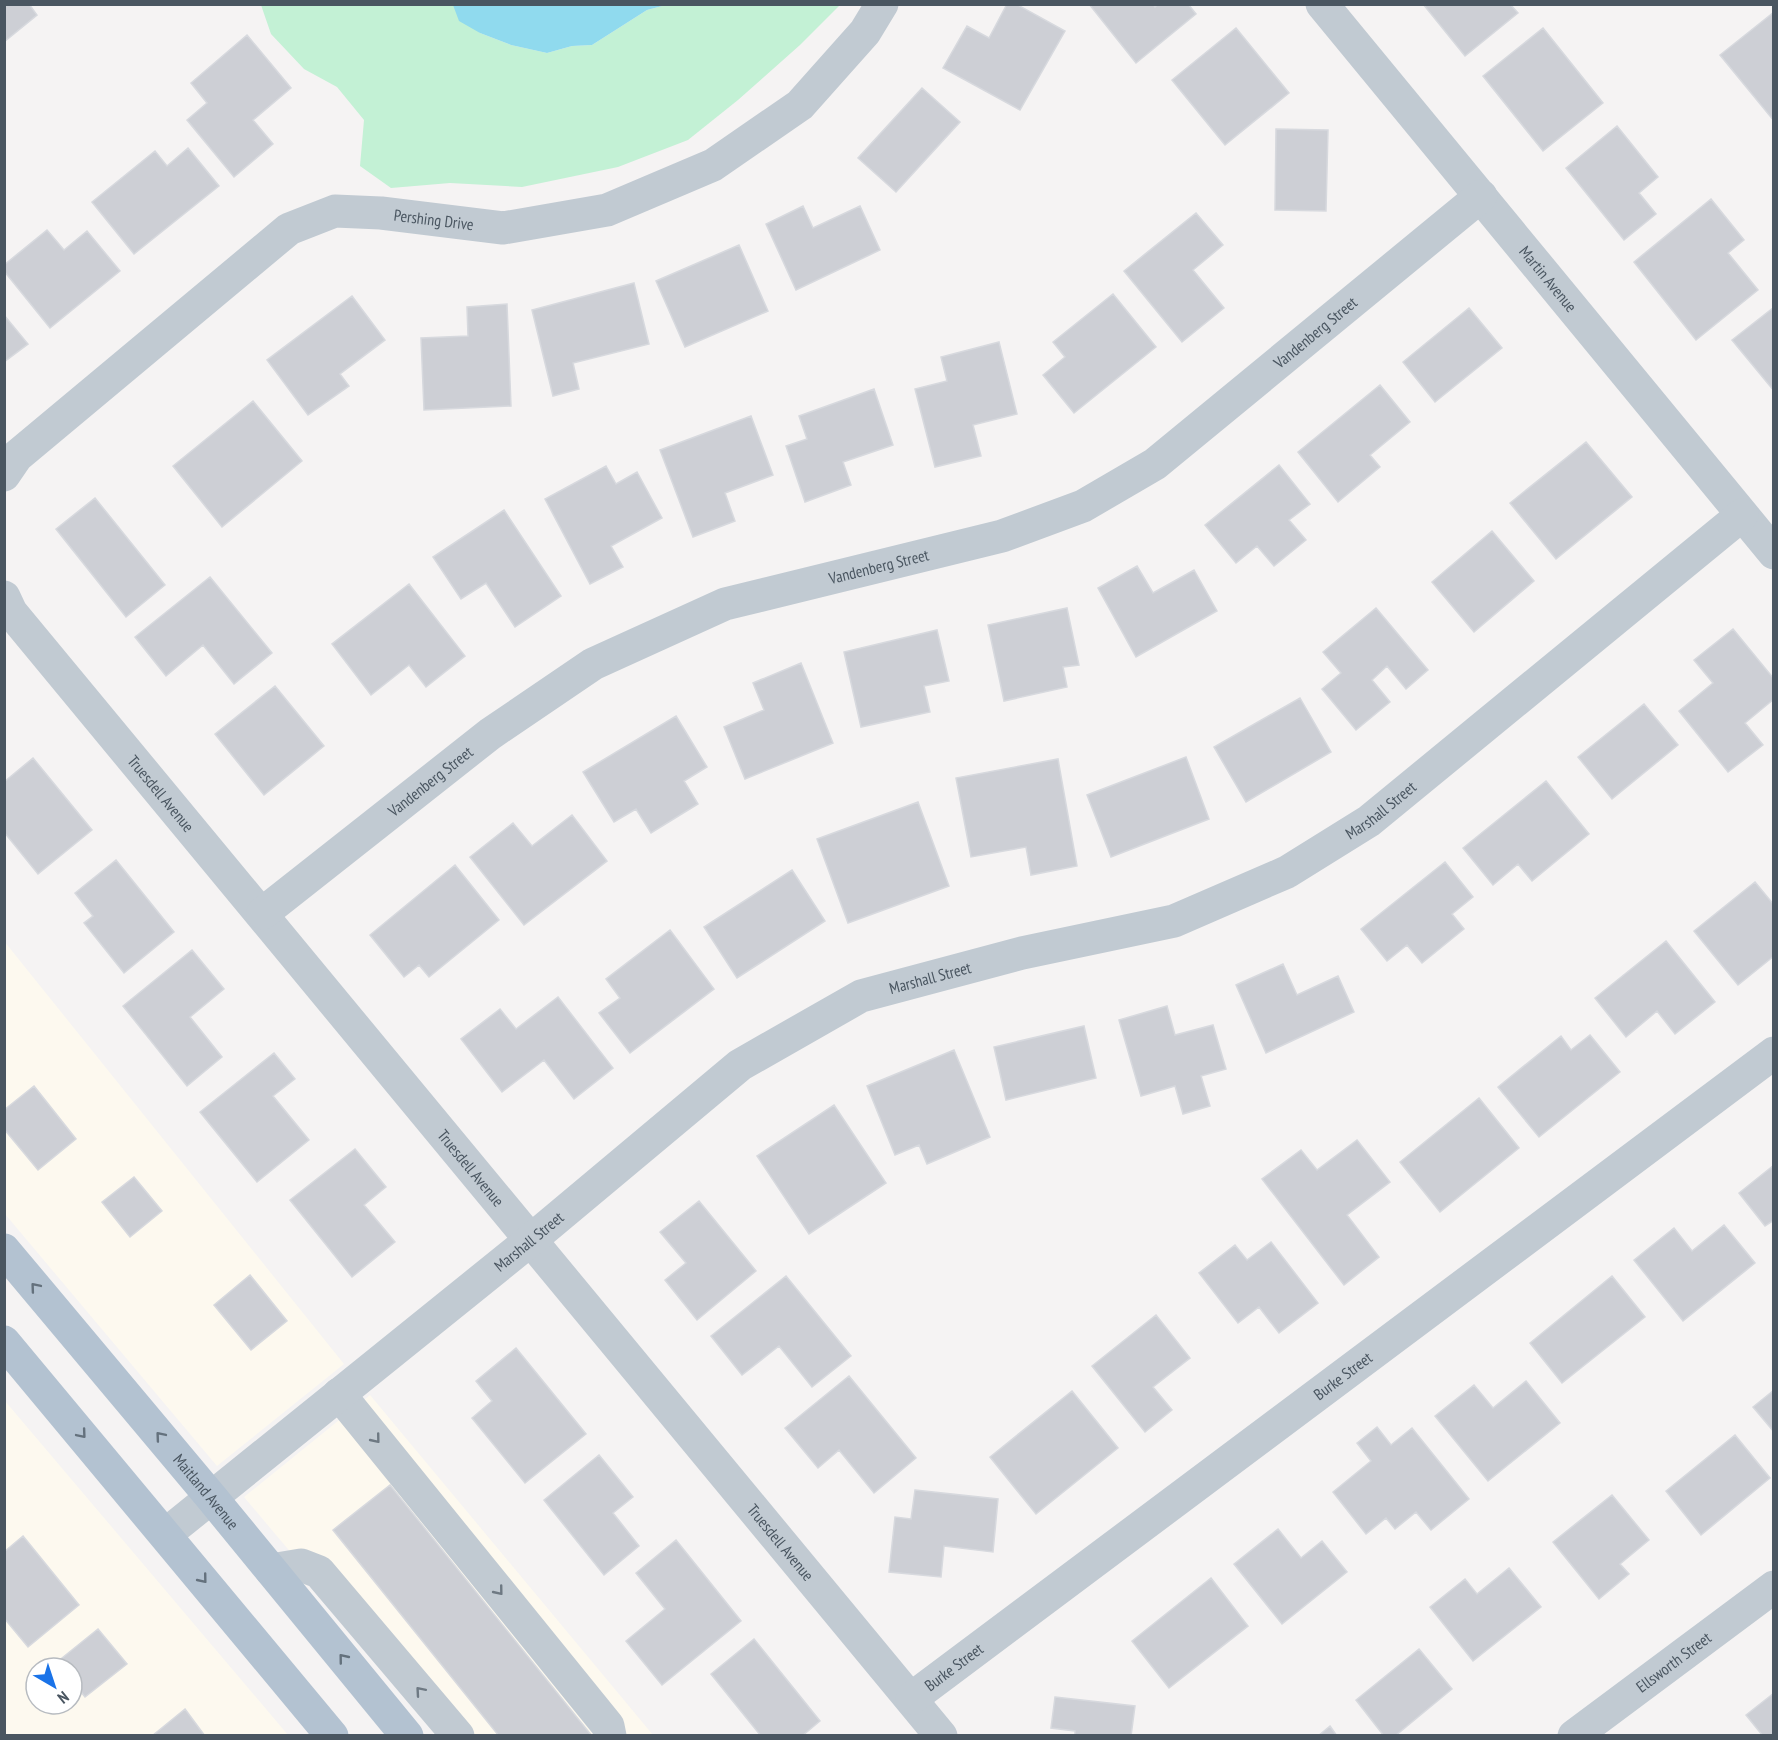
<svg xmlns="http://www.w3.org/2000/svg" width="1778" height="1740" font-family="'PT Sans Narrow',sans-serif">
<rect width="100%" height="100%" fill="#f5f3f3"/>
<!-- commercial -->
<path fill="#fdf9ef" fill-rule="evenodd" d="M4 941 344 1364 217 1466 5 1214Z
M370 1395 653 1735H445L244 1497Z
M5 1401 288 1735H5ZM36 1668H72V1704H36Z"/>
<!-- green -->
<path fill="#c3f1d5" d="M261 5H453L480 33 511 45 547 53 572 46 592 45 647 10 666 5H840L800 45 738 100 688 140 618 167 522 187 450 183 391 188 360 166 364 120 337 87 304 69 271 34Z"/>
<!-- water -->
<path fill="#90daee" d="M453 5H666L647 10 592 45 572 46 547 53 511 45 480 33 459 21Z"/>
<!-- building -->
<path fill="#cdcfd5" stroke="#d7d9de" stroke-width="1.5" d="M4 4H29L37 15 4 42Z
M1007 4H1016L1065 31 1020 110 943 68 967 26 989 38Z
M1089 4H1153L1155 7 1158 4H1188L1196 14 1136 63Z
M1423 4H1510L1518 13 1465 56Z
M1774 12V121L1720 55Z
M1236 28 1289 93 1225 145 1172 80Z
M1543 28 1603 103 1543 151 1483 76Z
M247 35 291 88 253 120 273 144 234 177 187 120 207 103 191 83Z
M922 88 960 122 896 192 858 158Z
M1617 126 1658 177 1639 193 1656 214 1624 240 1566 168Z
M1276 129 1328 130 1326 211 1275 210Z
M188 148 219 186 134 254 92 202 155 151 167 166Z
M1711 199 1744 240 1728 253 1758 290 1696 340 1634 262Z
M803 206 813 228 860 206 880 250 796 290 766 224Z
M1196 213 1223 245 1193 270 1224 308 1182 342 1124 271Z
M47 230 64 250 87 231 120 271 50 328 4 271V265Z
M739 245 768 311 685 347 656 281Z
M634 283 649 344 573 363 579 389 553 396 532 310Z
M1113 294 1156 347 1074 413 1043 375 1065 357 1053 342Z
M352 296 385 340 340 374 349 386 308 415 267 360Z
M507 304 511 406 424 410 421 338 468 336 467 307Z
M1469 308 1502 348 1435 402 1403 362Z
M1773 308H1774V391L1732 340Z
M4 315 28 344 4 362Z
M999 342 1017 414 973 425 981 456 935 467 915 389 947 381 941 357Z
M1380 385 1410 422 1370 455 1380 467 1338 502 1298 452Z
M874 389 893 445 843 462 851 485 805 502 786 446 807 439 799 416Z
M253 401 302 461 222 527 173 466Z
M751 416 773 475 725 493 735 521 693 537 660 450Z
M1586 442 1632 497 1556 559 1510 503Z
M1279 465 1310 504 1289 520 1306 540 1274 566 1257 546 1236 563 1205 525Z
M606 466 616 484 637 472 662 518 611 546 623 567 590 584 545 499Z
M95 498 165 585 126 617 56 529Z
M504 510 561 596 515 627 486 583 461 599 433 557Z
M1492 531 1534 581 1474 632 1432 582Z
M1137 566 1153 593 1194 570 1217 611 1136 657 1098 588Z
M210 577 272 653 234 684 203 645 166 676 135 637Z
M409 584 465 656 426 687 409 665 371 695 332 644Z
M1067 608 1079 665 1063 667 1067 687 1004 701 988 625Z
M1376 608 1428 670 1406 689 1387 666 1372 680 1390 702 1356 730 1322 689 1341 673 1323 652Z
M1733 629 1774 679V699L1745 723 1763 745 1728 772 1679 711 1713 683 1694 660Z
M937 630 949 681 924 686 930 712 861 727 844 652Z
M801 663 833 743 745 779 724 727 764 710 753 683Z
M275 686 324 746 264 795 215 734Z
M1300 698 1331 752 1246 802 1214 747Z
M1644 704 1678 745 1612 799 1578 757Z
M676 716 707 767 684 781 698 804 651 833 636 809 614 822 583 772Z
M1186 757 1209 819 1111 857 1087 795Z
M33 758 92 830 38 874 4 832V782Z
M1058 759 1077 866 1031 875 1026 847 971 857 956 778Z
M1546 781 1589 834 1532 881 1518 864 1493 885 1463 848Z
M918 802 949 886 848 923 817 839Z
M572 815 607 861 524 925 470 857 513 823 532 846Z
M116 860 174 932 124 973 84 923 93 916 75 893Z
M1445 862 1473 897 1452 914 1464 929 1422 963 1407 945 1387 961 1361 929Z
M455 865 499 920 429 977 419 965 404 977 370 935Z
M792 870 825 921 737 978 704 927Z
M1755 882 1774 905V956L1738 985 1694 931Z
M670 930 714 989 630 1053 599 1013 620 998 606 979Z
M1666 941 1715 1002 1675 1034 1657 1011 1626 1037 1595 998Z
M192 950 224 989 190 1017 222 1057 187 1086 123 1006Z
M1283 964 1297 995 1338 976 1354 1012 1266 1053 1236 985Z
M558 997 613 1068 574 1099 544 1060 502 1092 461 1039 500 1009 516 1029Z
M1167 1006 1175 1035 1213 1025 1226 1069 1201 1076 1210 1106 1183 1114 1175 1086 1141 1096 1119 1020Z
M1084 1026 1096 1078 1006 1100 994 1047Z
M1590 1035 1620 1072 1539 1137 1498 1087 1561 1036 1571 1050Z
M954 1050 990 1137 927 1164 919 1145 895 1155 867 1086Z
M274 1053 295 1079 273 1096 309 1140 257 1182 200 1112Z
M34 1086 76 1139 38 1170 4 1129V1110Z
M1479 1098 1519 1148 1440 1212 1400 1162Z
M834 1105 886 1183 809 1234 757 1156Z
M1357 1140 1390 1182 1347 1215 1379 1257 1344 1285 1262 1179 1301 1150 1317 1170Z
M355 1149 386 1187 364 1205 395 1242 352 1277 290 1200Z
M1774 1165V1220L1765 1226 1739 1193Z
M134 1177 162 1211 130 1237 102 1202Z
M699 1201 756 1271 697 1320 665 1280 686 1263 660 1232Z
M1724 1225 1755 1263 1683 1321 1634 1260 1674 1228 1692 1251Z
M1271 1242 1318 1303 1279 1333 1259 1307 1238 1323 1199 1273 1235 1245 1247 1260Z
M250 1275 287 1321 251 1350 214 1305Z
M786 1276 851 1356 812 1387 779 1346 742 1375 711 1336Z
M1612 1276 1645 1317 1562 1383 1530 1343Z
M1156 1315 1190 1358 1153 1387 1172 1410 1145 1432 1092 1366Z
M516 1348 586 1434 525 1483 472 1418 492 1401 476 1381Z
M849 1376 916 1458 874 1493 839 1450 818 1468 785 1428Z
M1526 1381 1560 1423 1488 1481 1435 1416 1474 1385 1493 1408Z
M1774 1390V1432L1753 1407Z
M1072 1391 1118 1448 1036 1514 990 1457Z
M1377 1427 1391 1445 1412 1428 1469 1499 1431 1530 1416 1512 1395 1529 1386 1518 1366 1534 1333 1492 1371 1461 1357 1443Z
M1735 1435 1770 1478 1701 1535 1666 1491Z
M599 1455 633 1497 613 1513 639 1546 604 1575 544 1500Z
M390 1485 592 1736H499L333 1530Z
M915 1490 998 1499 993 1552 944 1546 941 1577 889 1572 895 1517 911 1519Z
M1612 1495 1649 1540 1620 1564 1629 1574 1599 1599 1553 1542Z
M1278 1529 1301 1558 1322 1541 1347 1572 1282 1624 1234 1564Z
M23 1536 79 1605 28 1647 4 1618V1552Z
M676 1540 741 1621 662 1685 626 1641 665 1609 636 1573Z
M1509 1568 1541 1607 1473 1661 1430 1607 1465 1579 1477 1594Z
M1211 1578 1248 1626 1169 1688 1132 1641Z
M98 1629 127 1664 85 1697 72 1681V1668H62L57 1662Z
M754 1639 820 1721 802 1736H761L711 1674Z
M1419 1649 1452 1689 1395 1736H1384L1356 1700Z
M1774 1693V1736H1763L1746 1715Z
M1055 1697 1135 1706 1131 1736H1075V1731L1051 1728Z
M185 1709 205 1736H152Z
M1330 1726 1337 1736H1318Z"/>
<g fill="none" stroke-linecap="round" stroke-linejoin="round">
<!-- minor -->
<g stroke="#c1cad2" stroke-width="33">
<path id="s1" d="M1322 4 1774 553"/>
<path id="s2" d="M4 475 17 456 289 229 335 211 381 213 503 228 607 210 713 165 800 105 865 32 882 4"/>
<path id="s3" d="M4 597 11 612 941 1736"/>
<path id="s4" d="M263 913 490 734 593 664 725 604 1002 536 1083 506 1155 464 1481 196"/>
<path d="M339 1394 608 1726 610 1736"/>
<path id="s5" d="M166 1534 532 1239 740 1065 861 996 1022 953 1174 921 1287 872 1369 821 1742 515"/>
<path d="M271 1570 301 1565 319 1572 458 1736"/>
<path id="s6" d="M912 1698 1774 1053"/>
<path id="s7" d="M1574 1736 1774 1587"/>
</g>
<!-- major -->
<g stroke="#b3c2d1" stroke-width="33">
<path id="s8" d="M4 1250 211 1497 407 1736"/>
<path d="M4 1342 332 1736"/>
</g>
</g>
<!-- one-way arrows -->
<defs><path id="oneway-chevron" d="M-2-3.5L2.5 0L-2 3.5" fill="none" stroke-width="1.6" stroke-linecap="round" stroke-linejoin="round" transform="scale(1.5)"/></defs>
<g stroke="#64717d">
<use href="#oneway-chevron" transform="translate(35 1287) rotate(-130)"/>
<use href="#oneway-chevron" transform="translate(82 1434) rotate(50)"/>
<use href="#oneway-chevron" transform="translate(160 1436) rotate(-130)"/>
<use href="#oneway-chevron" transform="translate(203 1579) rotate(51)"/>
<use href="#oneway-chevron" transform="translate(343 1658) rotate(-129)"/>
</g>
<g stroke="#6e7983">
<use href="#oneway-chevron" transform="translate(376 1439) rotate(51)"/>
<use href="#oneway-chevron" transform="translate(499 1591) rotate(51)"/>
<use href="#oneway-chevron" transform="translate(420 1691) rotate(-131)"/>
</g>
<g text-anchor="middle" stroke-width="6" stroke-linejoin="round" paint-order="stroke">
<!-- street labels -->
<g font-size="16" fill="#4a5661" stroke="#fff">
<text dy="6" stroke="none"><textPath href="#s2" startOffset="526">Pershing Drive</textPath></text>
<text dy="6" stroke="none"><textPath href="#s1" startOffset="356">Martin Avenue</textPath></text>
<text dy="6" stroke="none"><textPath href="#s4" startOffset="1221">Vandenberg Street</textPath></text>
<text dy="6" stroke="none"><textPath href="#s4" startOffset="717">Vandenberg Street</textPath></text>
<text dy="6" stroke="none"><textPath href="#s4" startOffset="213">Vandenberg Street</textPath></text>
<text dy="6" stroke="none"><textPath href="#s3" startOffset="252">Truesdell Avenue</textPath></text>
<text dy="6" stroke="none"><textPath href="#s5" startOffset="1438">Marshall Street</textPath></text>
<text dy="6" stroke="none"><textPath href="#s5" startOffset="952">Marshall Street</textPath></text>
<text dy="6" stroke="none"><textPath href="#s3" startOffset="738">Truesdell Avenue</textPath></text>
<text dy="6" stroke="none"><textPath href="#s5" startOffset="466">Marshall Street</textPath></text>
<text dy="6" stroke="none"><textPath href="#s6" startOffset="538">Burke Street</textPath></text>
<text dy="6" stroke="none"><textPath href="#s8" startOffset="315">Maitland Avenue</textPath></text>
<text dy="6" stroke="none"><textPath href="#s3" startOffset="1224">Truesdell Avenue</textPath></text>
<text dy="6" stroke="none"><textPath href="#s7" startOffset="124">Ellsworth Street</textPath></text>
<text dy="6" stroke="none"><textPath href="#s6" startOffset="52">Burke Street</textPath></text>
</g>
</g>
<!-- border -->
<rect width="1778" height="1740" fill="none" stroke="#4a5661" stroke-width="12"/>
<!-- north arrow -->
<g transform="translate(54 1686) rotate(141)"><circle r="28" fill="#ffffff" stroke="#b7bbc0" stroke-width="1.5"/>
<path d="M0-4.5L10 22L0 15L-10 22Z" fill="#1a73e8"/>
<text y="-9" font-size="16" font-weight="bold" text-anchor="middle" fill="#4a5661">N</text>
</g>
</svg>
